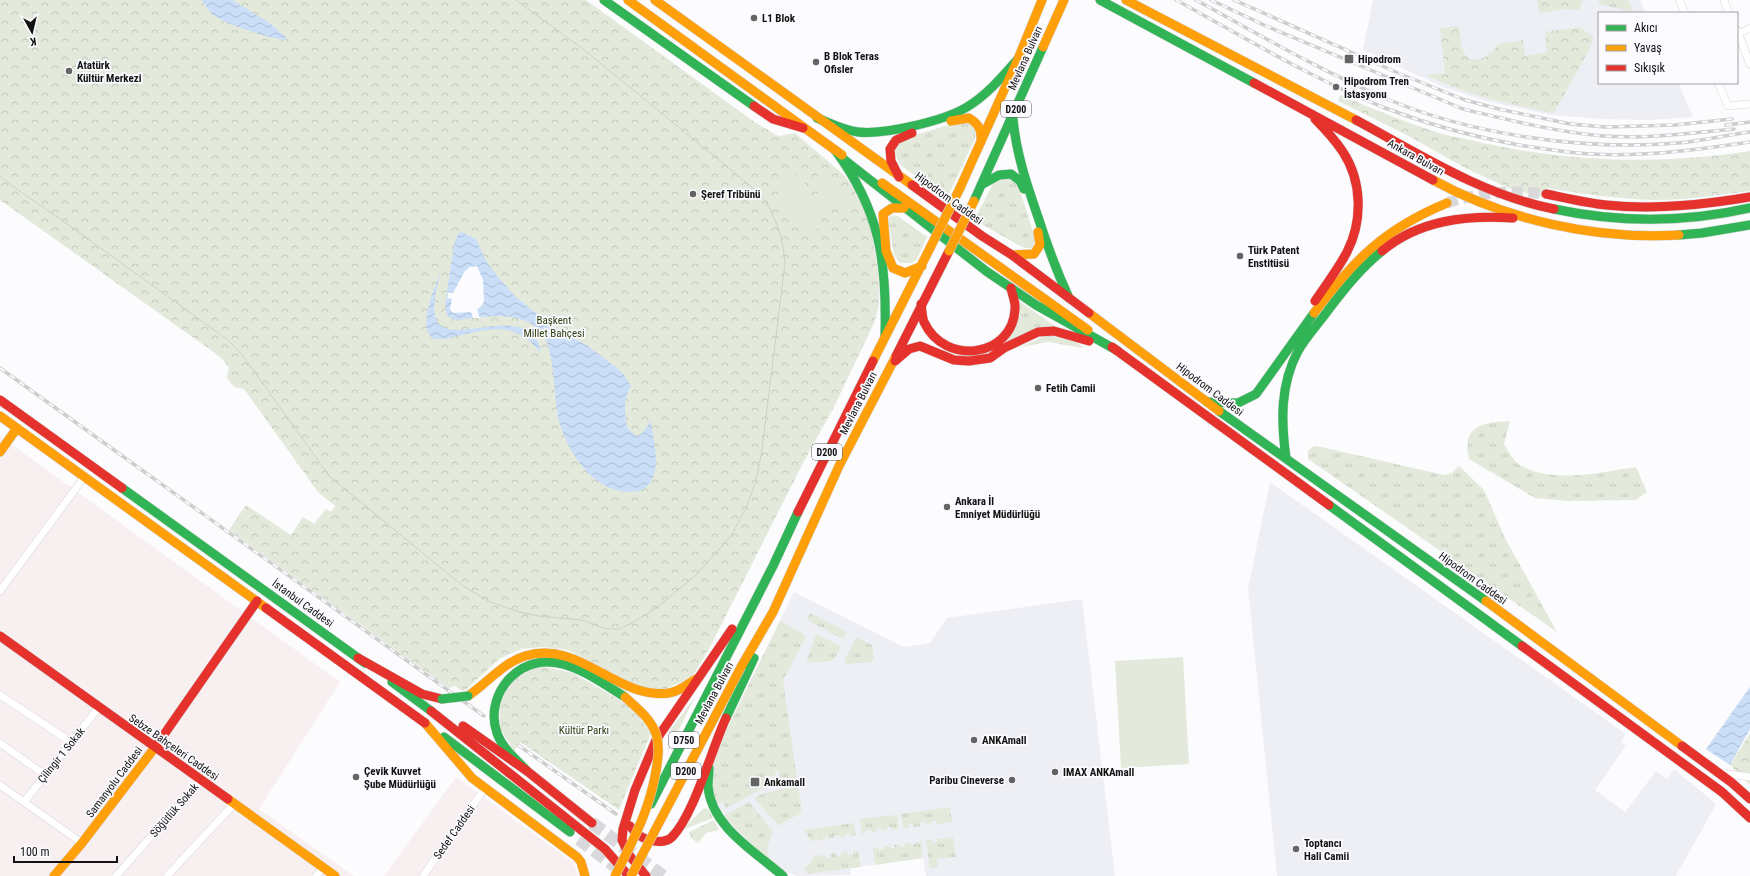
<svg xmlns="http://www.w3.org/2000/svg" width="1750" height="876" font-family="'Roboto Condensed',sans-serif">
<defs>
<pattern id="grass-tufts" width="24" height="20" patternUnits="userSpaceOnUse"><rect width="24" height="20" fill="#e3eadb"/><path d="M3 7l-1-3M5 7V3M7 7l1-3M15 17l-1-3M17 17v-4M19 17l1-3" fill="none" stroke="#c2c8bb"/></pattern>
<pattern id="forest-crowns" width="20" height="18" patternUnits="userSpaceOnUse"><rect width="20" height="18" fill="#e3eadb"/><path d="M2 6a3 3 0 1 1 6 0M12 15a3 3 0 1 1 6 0" fill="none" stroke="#c2c8bb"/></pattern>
<pattern id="water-waves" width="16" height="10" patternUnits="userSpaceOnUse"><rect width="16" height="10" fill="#cadef8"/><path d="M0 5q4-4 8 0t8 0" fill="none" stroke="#acbdd4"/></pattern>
</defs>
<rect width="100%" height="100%" fill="#fcfcfe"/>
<!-- built -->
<path fill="#eeeef5" d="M1373 0H1640L1646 13H1599V83H1678L1693 117 1650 120 1601 119 1551 115 1486 101 1443 87 1363 50Z
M1270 482 1626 734 1621 742 1626 746 1595 790 1625 812 1656 771 1667 779 1674 769 1716 804 1676 876H1277L1248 588Z
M794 592 904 647 930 643 947 618 1082 599 1115 876H926L923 858 850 868 851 875 797 876 786 872 736 832 717 803 725 733Z"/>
<!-- industrial -->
<path fill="#f8eff0" d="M0 436 340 682 259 809 354 876H0Z
M456 777 574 863 578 876H384Z"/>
<!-- grass -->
<path fill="url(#grass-tufts)" d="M1599 0H1628L1633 12 1599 4Z
M961 121 976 127 975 139 947 198 900 165 893 148 902 139Z
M1008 178 1018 184 1035 238 1033 248H1025L1020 246 974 220 994 182Z
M892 215 898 216 927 237 917 259 912 263H900L894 255 888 218Z
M1019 301 1055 326 1007 342Z
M1047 335 1075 341 1084 348 1048 342 1020 347Z
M1510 421 1504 444C1508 450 1513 460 1518 464 1552 485 1600 472 1636 467L1647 492 1636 500 1568 501 1535 498 1469 459C1461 426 1483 422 1510 421Z
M1317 446 1444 475 1452 473 1459 466 1484 490 1505 538 1557 632 1308 459V451L1312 447Z
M810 613 845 631 846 633 843 639 807 620Z
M780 621 801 632 806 637 783 680 797 780 780 782 778 770H775L776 774 764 783V788L725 809 724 802 717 803 713 791 712 767 725 733Z
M816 634 841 646 833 661 806 663Z
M856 638H859L872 645 874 658 871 662 847 664 844 661Z
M798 785 802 813 785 821 779 826 754 798 764 793Z
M749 802 773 831 767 847 770 861 723 816Z
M950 807 952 822 936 824V821L931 822V825H925V822L920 823V826L914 827 913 824H909V828H903L901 814Z
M704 808 708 809 713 818 685 829 684 828Z
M897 815 899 829 892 830V827H887V830L882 831 881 828H876L877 832H872L871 829 866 830V833L862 834 860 819Z
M714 820 719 830 706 833 698 843 691 838 689 832Z
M854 823 856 835 850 836V833L845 834V837H840L839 835H834V838L828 839V836L823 837V840L811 841 804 830Z
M953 837 956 857 937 859 938 867 930 869 926 840 932 839 933 843 937 842V839Z
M921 841 923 858 875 865 873 848 879 847V850L884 849V846H889L890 848H895L894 845 900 844V847L905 846V843H911L912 845Z
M853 851H858L861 867 807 874 804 868 812 861 814 856 825 855 826 858 831 857 830 854 836 853V856H841V853L847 852 848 855 853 854Z"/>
<!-- forest -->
<path fill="url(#forest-crowns)" d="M0 0H586L756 123 778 136 795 133 844 175 867 206 878 270 879 304 875 321 834 407 803 463 710 647 696 671 687 680 664 689 640 687 568 650 544 647 521 649 499 659 467 689 463 691 455 686 449 688 229 530 246 505 291 535 303 517 314 524 326 509 331 512 335 506 318 492 244 389 234 387 227 378 229 367 219 356 0 200Z
M1537 0H1583L1579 10 1566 9 1539 13Z
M1459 26C1460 33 1460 41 1462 48 1468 69 1491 58 1498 44L1523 40 1525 56 1547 52 1545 32 1579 27 1594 37 1587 54 1554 113C1508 104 1468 96 1426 75L1445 73 1440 28Z
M1340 95C1373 109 1405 122 1439 133 1453 137 1468 139 1483 143 1571 162 1661 165 1750 151V191C1719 195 1687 200 1655 200 1618 199 1583 194 1547 188L1545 198 1509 188 1467 169 1407 135 1338 101Z
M539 666 573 673 623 702 638 716 651 733 619 810 520 742 514 751 500 728V704L511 681Z
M695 697 668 752 669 731Z
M1750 733V785L1730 765Z"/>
<!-- pitch -->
<path fill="#e3eadb" d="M788 169 803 179 809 196 822 192 817 176 821 175 827 183 841 186 851 198V207L847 210 833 204 822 206C816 215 821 225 815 234L807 235 803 234 795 219 780 211 775 206 774 201 782 186 780 172Z
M1183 657 1189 764 1121 768 1115 661Z"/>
<!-- water -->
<path fill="url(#water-waves)" d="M202 0H232L267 21 287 38 285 40C269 38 222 24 211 13 207 9 205 4 202 0Z
M462 232 476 239 486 261 498 277 516 297 552 326 586 345 604 358 622 372 631 386C623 399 624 414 628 429L637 436 641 434 651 421C653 439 661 465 651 481 647 489 639 492 630 492 595 492 570 456 560 425 553 403 556 346 540 331 519 309 486 317 459 320L452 319 447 315 445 306 454 244 458 234Z
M441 270C438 285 430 307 437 321 451 349 533 297 541 353 515 321 494 328 457 336 449 338 440 341 432 338 417 325 436 286 441 270Z
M1750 687V729L1730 765 1706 749Z"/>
<!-- pier -->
<path fill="#fcfcfe" d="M477 266 483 280 484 300 483 304 477 310 480 318H473L471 312 453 313 450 309 452 299 447 298 448 293H453L465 271 470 267Z"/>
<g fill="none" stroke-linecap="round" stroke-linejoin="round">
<!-- primary-tunnel -->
<path stroke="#d9d9db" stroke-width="11" stroke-dasharray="11 5.5" stroke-linecap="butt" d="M1447 203C1479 192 1512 190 1546 194"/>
<!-- highway-tunnel -->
<path stroke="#d9d9db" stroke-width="13" stroke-dasharray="13 6" stroke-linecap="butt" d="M592 823 663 876
M579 839 619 869"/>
<!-- street casing -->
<g stroke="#d6d6d8" stroke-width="8">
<path id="street" d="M1679 0 1685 13
M1724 0 1729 13
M1737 30 1750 64
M1739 34 1750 28
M1718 83 1728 106 1750 104
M0 591 85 476
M0 695 71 742
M0 743 45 775
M1721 773 1750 777
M0 785 82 843
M24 802 99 707
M116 876 201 780
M167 876 234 804
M316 876 323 868
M423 876 485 788"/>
</g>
<!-- fast casing -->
<g stroke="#d6d6d8" stroke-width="10">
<path id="fast" d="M604 0 754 106
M1100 0 1254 83
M817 118C830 123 843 130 858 132 884 135 944 121 967 107 987 95 1003 76 1018 59
M1013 119C1016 153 1027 185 1038 217 1047 245 1057 272 1069 298
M835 150C880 210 887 262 885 335
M842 158 986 271 1036 305 1118 351
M981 185 999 175 1011 174 1020 181 1024 189
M974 201 1043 47
M1554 209C1620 223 1684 223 1750 208
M1679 235 1702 233 1750 225
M1207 402 1238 403 1256 394 1314 313
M1219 411 1486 601
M1286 458C1281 421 1280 385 1298 351 1306 337 1319 323 1329 309 1345 288 1361 268 1382 251
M122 488 365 663
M1329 505 1522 646
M392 682 431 711
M726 718 754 658
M444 737 570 832
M709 768C709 774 708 780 708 786 711 827 756 852 783 876
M527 771C516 759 502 748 497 733 485 699 512 662 547 662 575 662 602 683 625 697
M651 804 773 566 798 512"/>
</g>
<!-- slow casing -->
<g stroke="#d6d6d8" stroke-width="10">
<path id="slow" d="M628 0 842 155
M655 0 912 185
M1126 0 1356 120
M1043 47 1064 0
M951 121 969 118C979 124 982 130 981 142
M1433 180C1506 220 1596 240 1679 235
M882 183 1088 330
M960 188 1018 59 1042 0
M904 208H892L883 214 886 251 893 268 905 273 922 266
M1012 255 1034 254 1040 245 1038 232
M1089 313 1219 411
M1314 313C1354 260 1384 229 1447 203
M873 361 930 248
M0 416 266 608
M0 452 17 428
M1486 601 1682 746
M741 667 773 612 839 466 896 356
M468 696C487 683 503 663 525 656 579 639 617 700 669 693 679 692 688 684 696 679
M425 723 472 778 577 857 581 862 585 876
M228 799 335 876
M54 876 82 843 156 746"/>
</g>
<!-- jam casing -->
<g stroke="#d6d6d8" stroke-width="10">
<path id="jam" d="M1254 83 1433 180
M754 106 773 119 803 128
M1315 119C1325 129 1335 140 1343 152 1362 181 1363 221 1347 252 1338 269 1326 285 1315 301
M1356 120C1419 154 1482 195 1554 209
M899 177 891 161 890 149 896 140 912 133
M912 185 982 236 1012 255 1089 313
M1546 194C1566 198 1586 203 1606 205 1654 210 1703 205 1750 197
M1382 251C1419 220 1466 215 1513 218
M921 304C922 310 922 317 924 322 945 367 1013 357 1015 309 1016 303 1012 294 1011 288
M1112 347 1329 505
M896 356 949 251
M895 361 909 349 920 346 954 360 969 361 990 358 1004 348 1038 332 1054 331 1089 341
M0 400 122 488
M798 512 873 361
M266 608 425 723
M0 636 228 799
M1522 646 1722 792 1750 818
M358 658 422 694 442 699
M431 711 605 849 627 874
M463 726 527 771 592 823
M156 746 257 601
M1682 746 1731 782 1750 799
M630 826C635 833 641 838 649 840 657 842 666 843 672 837 694 815 712 748 726 718
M646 876 629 855 622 840 623 829 635 790 656 740 732 629"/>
</g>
<!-- street -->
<use href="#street" stroke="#fff" stroke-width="7"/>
<!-- fast -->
<use href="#fast" stroke="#30b455" stroke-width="9"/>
<!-- slow -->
<use href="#slow" stroke="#ff9f0a" stroke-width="9"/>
<!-- jam -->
<use href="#jam" stroke="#e5322d" stroke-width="9"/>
<!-- tram -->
<path stroke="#cececf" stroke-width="1" d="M0 176 11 185 73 228 228 340 243 356 330 477 463 586 490 602 519 612 539 616 582 620 606 629H619L632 623 656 608 697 574 731 536 746 508 756 481 762 450 785 263C783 237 775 212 758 192L583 49 516 0"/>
<!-- rail casing -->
<g stroke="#cececf" stroke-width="3.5">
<path id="rail" d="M1176 0C1244 37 1312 79 1385 108 1443 130 1505 145 1568 152 1629 159 1690 151 1750 142
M1196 0C1258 34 1321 71 1387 99 1473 135 1585 151 1678 143 1702 141 1726 135 1750 132
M1211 0 1266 26 1463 109C1509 120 1556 132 1603 136 1647 139 1691 133 1734 129
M1234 0 1398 73 1465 100 1499 109 1570 124 1605 127 1675 125 1732 119
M1726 125 1750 122
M0 368 484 716
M518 745 616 814"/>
</g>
<!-- rail -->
<use href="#rail" stroke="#fbfbff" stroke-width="2" stroke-dasharray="6" stroke-linecap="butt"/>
<!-- fast-bridge casing -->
<g stroke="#d6d6d8" stroke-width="10" stroke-linecap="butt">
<path id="fast-bridge" d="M442 699 468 696"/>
</g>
<!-- slow-bridge casing -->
<g stroke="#d6d6d8" stroke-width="10" stroke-linecap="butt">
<path id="slow-bridge" d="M930 248 960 188
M949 251 974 201
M615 876C633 840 649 812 656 771 658 759 660 746 656 734 651 719 637 708 625 697
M631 876 741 667"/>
</g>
<!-- fast-bridge -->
<use href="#fast-bridge" stroke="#30b455" stroke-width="9"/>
<!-- slow-bridge -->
<use href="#slow-bridge" stroke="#ff9f0a" stroke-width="9"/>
</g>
<!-- markers -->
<g fill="#646465" stroke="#fbfbff" stroke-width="1.5">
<circle cx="754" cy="18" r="4"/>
<rect x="1344" y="54" width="10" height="10" rx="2"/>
<circle cx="816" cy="62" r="4"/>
<circle cx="69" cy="71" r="4"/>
<circle cx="1336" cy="87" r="4"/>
<circle cx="693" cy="194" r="4"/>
<circle cx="1240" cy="256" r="4"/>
<circle cx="1038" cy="388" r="4"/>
<circle cx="947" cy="507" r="4"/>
<circle cx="974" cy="740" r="4"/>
<circle cx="1055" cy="772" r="4"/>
<circle cx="356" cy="777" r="4"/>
<circle cx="1012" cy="780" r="4"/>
<rect x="750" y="777" width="10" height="10" rx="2"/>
<circle cx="1296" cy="849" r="4"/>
</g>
<g text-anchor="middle" stroke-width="3.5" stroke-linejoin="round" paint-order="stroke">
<!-- shield labels -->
<g fill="#fbfbff" stroke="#58585a" stroke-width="1">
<rect x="1001" y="101" width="30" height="16" rx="3"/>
<rect x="812" y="444" width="30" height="16" rx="3"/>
<rect x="669" y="732" width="30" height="16" rx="3"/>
<rect x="671" y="763" width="30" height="16" rx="3"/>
</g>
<g font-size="10" font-weight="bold" fill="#121213">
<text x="1016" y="113">D200</text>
<text x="827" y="456">D200</text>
<text x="684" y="744">D750</text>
<text x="686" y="775">D200</text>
</g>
<!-- poi labels -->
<g font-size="11" font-weight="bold" fill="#121213" stroke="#fbfbff" text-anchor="start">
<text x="762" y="22">L1 Blok</text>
<text x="824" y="60">B Blok Teras<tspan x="824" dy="13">Ofisler</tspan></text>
<text x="1358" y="63">Hipodrom</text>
<text x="77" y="69">Atatürk<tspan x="77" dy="13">Kültür Merkezi</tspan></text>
<text x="1344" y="85">Hipodrom Tren<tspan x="1344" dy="13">İstasyonu</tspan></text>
<text x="701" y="198">Şeref Tribünü</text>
<text x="1248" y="254">Türk Patent<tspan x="1248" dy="13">Enstitüsü</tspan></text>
<text x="1046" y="392">Fetih Camii</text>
<text x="955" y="505">Ankara İl<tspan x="955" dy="13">Emniyet Müdürlüğü</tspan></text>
<text x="982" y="744">ANKAmall</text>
<text x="364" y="775">Çevik Kuvvet<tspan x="364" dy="13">Şube Müdürlüğü</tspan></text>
<text x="1063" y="776">IMAX ANKAmall</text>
<text x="1004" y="784" text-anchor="end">Paribu Cineverse</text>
<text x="764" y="786">Ankamall</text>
<text x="1304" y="847">Toptancı<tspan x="1304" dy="13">Hali Camii</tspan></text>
</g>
<!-- street labels -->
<g font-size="11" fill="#121213" stroke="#fbfbff">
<text transform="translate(1025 58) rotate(-66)" y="4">Mevlana Bulvarı</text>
<text transform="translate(1416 157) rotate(29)" y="4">Ankara Bulvarı</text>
<text transform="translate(949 198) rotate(36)" y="4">Hipodrom Caddesi</text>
<text transform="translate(1210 389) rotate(37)" y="4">Hipodrom Caddesi</text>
<text transform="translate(858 403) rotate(-63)" y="4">Mevlana Bulvarı</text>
<text transform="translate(1473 578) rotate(36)" y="4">Hipodrom Caddesi</text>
<text transform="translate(303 603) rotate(36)" y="4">İstanbul Caddesi</text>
<text transform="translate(714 693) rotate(-62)" y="4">Mevlana Bulvarı</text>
<text transform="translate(174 747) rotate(35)" y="4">Sebze Bahçeleri Caddesi</text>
<text transform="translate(61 755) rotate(-51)" y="4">Çilingir 1 Sokak</text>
<text transform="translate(114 782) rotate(-53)" y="4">Samanyolu Caddesi</text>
<text transform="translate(174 810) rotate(-49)" y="4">Söğütlük Sokak</text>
<text transform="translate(454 832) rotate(-55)" y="4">Sedef Caddesi</text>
</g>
<!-- park labels -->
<g font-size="11" fill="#2d3e0f" stroke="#fbfbff">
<text x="554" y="324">Başkent<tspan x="554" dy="13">Millet Bahçesi</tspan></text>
<text x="584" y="734">Kültür Parkı</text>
</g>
</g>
<!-- legend -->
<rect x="1598" y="12" width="140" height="72" fill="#fbfbff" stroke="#9e9ea1"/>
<rect x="1606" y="25" width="20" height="6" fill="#30b455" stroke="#9e9ea1"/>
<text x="1634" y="32" font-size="12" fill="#121213">Akıcı</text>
<rect x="1606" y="45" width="20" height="6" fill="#ff9f0a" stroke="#9e9ea1"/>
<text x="1634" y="52" font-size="12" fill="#121213">Yavaş</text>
<rect x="1606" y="65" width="20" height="6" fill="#e5322d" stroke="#9e9ea1"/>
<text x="1634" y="72" font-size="12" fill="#121213">Sıkışık</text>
<!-- north arrow -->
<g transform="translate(32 32) rotate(172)" stroke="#fbfbff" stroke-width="3" paint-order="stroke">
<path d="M0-3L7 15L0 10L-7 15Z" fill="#121213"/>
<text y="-6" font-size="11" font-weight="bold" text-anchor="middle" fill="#121213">K</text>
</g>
<!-- scale -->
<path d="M14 856v6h103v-6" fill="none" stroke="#121213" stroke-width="2"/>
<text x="20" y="856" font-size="12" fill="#121213" stroke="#fbfbff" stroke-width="3" paint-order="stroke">100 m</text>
</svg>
